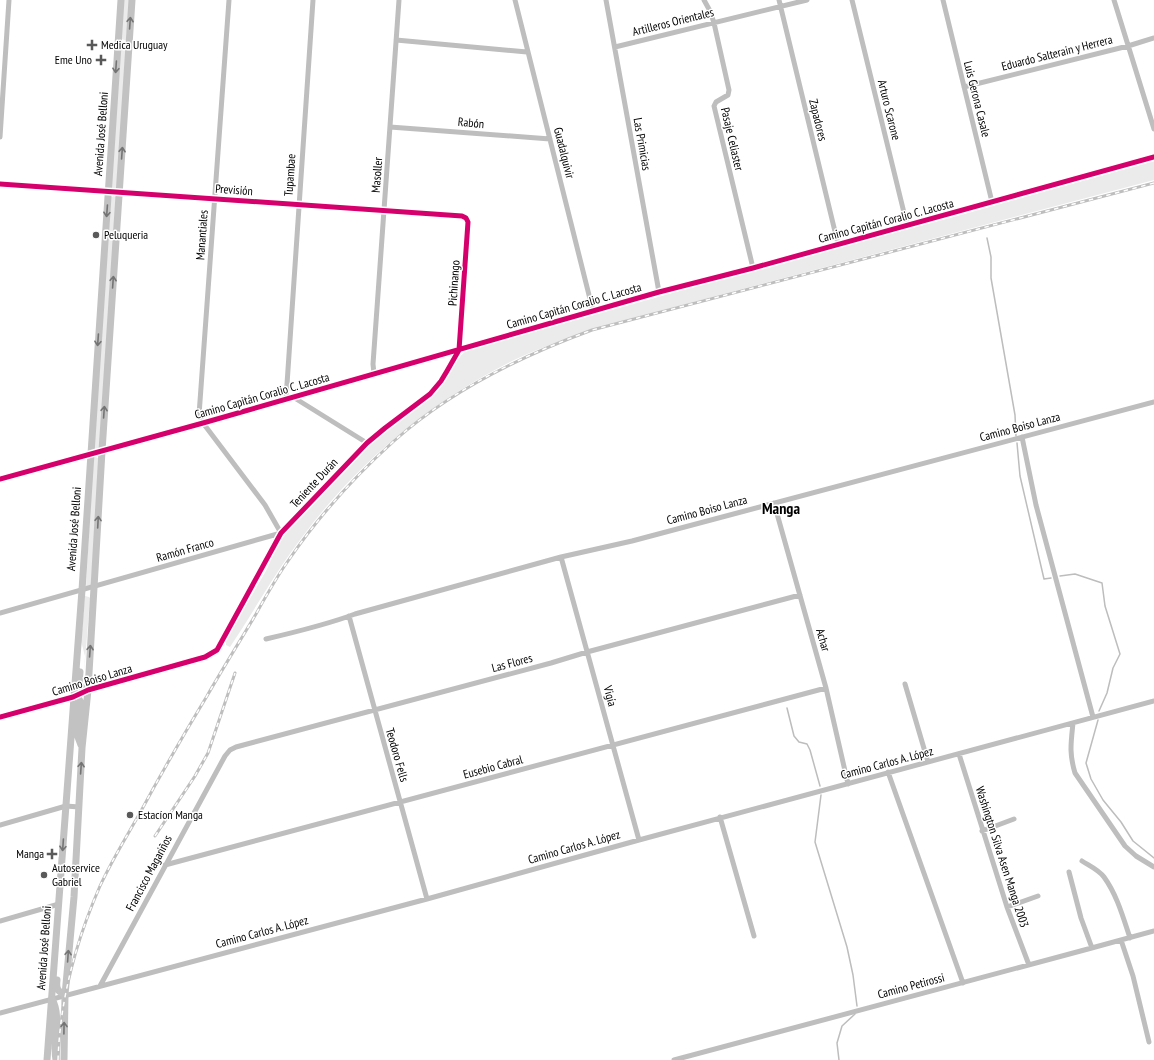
<svg xmlns="http://www.w3.org/2000/svg" width="1154" height="1060" font-family="'PT Sans Narrow',sans-serif">
<rect width="100%" height="100%" fill="#fff"/>
<!-- green -->
<path fill="#ebebeb" d="M123 0H130L126 40H125L121 39Z
M124 45 126 47 117 190 111 189 121 46Z
M1154 161V180L599 327C570 337 542 347 514 360 431 401 358 462 303 536 276 571 254 611 230 647L226 645V640L267 569 276 548 283 537 318 496 365 448 436 392C447 379 453 361 466 351L736 275 950 218Z
M114 196 116 197 100 450 96 451 94 450 111 197Z
M95 457 99 458 91 586 86 587 93 458Z
M85 596 89 597 90 598 84 674 85 656 81 641Z"/>
<g fill="none" stroke-linecap="round" stroke-linejoin="round">
<!-- stream -->
<path stroke="#bdbdbd" stroke-width="1.5" d="M987 238 991 257V278L1015 415 1016 436
M1017 443 1020 476 1044 579 1051 578
M1060 576 1075 574 1102 583 1105 606 1120 654 1113 668 1107 693 1099 711
M787 708 794 736 799 742 807 744 810 750 820 786
M1098 720 1086 763 1091 779 1103 800 1121 822 1133 841 1154 858
M821 795 815 842 847 947 853 975 857 1006
M839 1060 837 1043 842 1026 855 1014"/>
<!-- minor -->
<path stroke="#bebebe" stroke-width="5" d="M515 0 593 311
M606 0 659 292
M704 0 710 11 714 23 729 90 728 95 716 102 714 106 753 268
M779 0 838 244
M852 0 907 225
M943 0 992 202
M1114 0 1154 129
M396 40 527 52
M615 47 807 0
M964 87 1128 46 1154 38
M390 127 550 139
M0 137 9 0
M0 184 462 216 466 218 468 222 459 350 447 371 441 381 430 394 385 428 367 443 281 533 217 650 205 657 88 690 73 697 0 717
M374 374 373 364 399 0
M293 397 367 443
M286 399 313 0
M1022 437 1036 505 1093 717
M0 479 203 423 659 292 753 268 1154 157
M774 503 826 688 848 784
M561 557 639 840
M0 613 281 533 265 505 203 423 199 415 229 0
M349 616 427 899
M266 639C296 632 326 625 355 614L561 557 632 541 1154 402
M905 684 928 762
M1073 723C1071 743 1069 753 1075 773L1125 846 1136 856 1154 867
M959 754 1007 907 1029 965
M888 772 963 983
M720 817 754 936
M0 825 66 806 79 807
M982 831 1014 819
M1082 861C1090 866 1099 870 1104 877 1117 895 1123 917 1130 938
M165 865 826 688
M1069 872 1081 918 1092 948
M1007 907 1038 896
M0 921 59 904
M1121 940 1133 976 1149 1042
M100 986 225 756 230 750 236 747 551 663 587 652 800 595
M0 1013 427 899 639 840 1154 701
M674 1060C833 1016 994 975 1154 931"/>
<!-- secondary -->
<path stroke="#c2c2c2" stroke-width="7" d="M80 672 79 684 83 689 88 690
M73 697 79 699 80 701 78 737 81 745
M57 980C56 988 57 991 65 995
M52 999C62 1017 52 1040 56 1060
M47 1060 82 590 121 0
M64 1060 65 995 74 897 82 748 88 690 102 451 132 0"/>
<!-- rail casing -->
<g stroke="#bebebe" stroke-width="3">
<path id="rail" d="M155 836 195 776 208 753 235 673
M58 1060C60 999 76 941 100 886 112 860 127 836 141 811 162 772 184 734 207 696 223 668 240 641 256 614 266 596 276 578 288 561 318 517 354 477 394 441 451 390 521 356 592 330L1154 183"/>
</g>
<!-- rail -->
<use href="#rail" stroke="#fff" stroke-width="1.5" stroke-dasharray="4.5" stroke-linecap="butt"/>
<!-- cycleway casing -->
<g stroke="#fff" stroke-width="8">
<path id="cycleway" d="M0 184 462 216 466 218 468 222 459 350 447 371 441 381 430 394 385 428 367 443 281 533 217 650 205 657 88 690 73 697 0 717
M0 479 203 423 659 292 753 268 1154 157"/>
</g>
<!-- cycleway -->
<use href="#cycleway" stroke="#d6006c" stroke-width="5"/>
</g>
<!-- one-way arrows -->
<defs><path id="oneway-shaft" d="M-6 0H5M1.5-3L5.5 0L1.5 3" fill="none" stroke-width="1.6" stroke-linecap="round" stroke-linejoin="round"/></defs>
<g stroke="#747474">
<use href="#oneway-shaft" transform="translate(130 23) rotate(-86)"/>
<use href="#oneway-shaft" transform="translate(116 67) rotate(94)"/>
<use href="#oneway-shaft" transform="translate(122 153) rotate(-86)"/>
<use href="#oneway-shaft" transform="translate(107 211) rotate(94)"/>
<use href="#oneway-shaft" transform="translate(113 282) rotate(-86)"/>
<use href="#oneway-shaft" transform="translate(98 340) rotate(94)"/>
<use href="#oneway-shaft" transform="translate(104 412) rotate(-86)"/>
<use href="#oneway-shaft" transform="translate(98 522) rotate(-87)"/>
<use href="#oneway-shaft" transform="translate(90 651) rotate(-86)"/>
<use href="#oneway-shaft" transform="translate(81 768) rotate(-86)"/>
<use href="#oneway-shaft" transform="translate(63 845) rotate(94)"/>
<use href="#oneway-shaft" transform="translate(68 956) rotate(-86)"/>
<use href="#oneway-shaft" transform="translate(64 1028) rotate(-89)"/>
</g>
<!-- markers -->
<g fill="#595959" stroke="#fff" stroke-width="1.5">
<path d="M90 39h4v4h4v4h-4v4h-4v-4h-4v-4h4z"/>
<path d="M99 54h4v4h4v4h-4v4h-4v-4h-4v-4h4z"/>
<circle cx="96" cy="235" r="4"/>
<circle cx="130" cy="815" r="4"/>
<path d="M50 848h4v4h4v4h-4v4h-4v-4h-4v-4h4z"/>
<circle cx="44" cy="875" r="4"/>
</g>
<g text-anchor="middle" stroke-width="3" stroke-linejoin="round" paint-order="stroke">
<!-- street labels -->
<g font-size="12" fill="#000" stroke="#fff">
<text transform="translate(673 22) rotate(-14)" y="4">Artilleros Orientales</text>
<text transform="translate(1057 53) rotate(-14)" y="4">Eduardo Salterain y Herrera</text>
<text transform="translate(977 99) rotate(76)" y="4">Luis Gerona Casale</text>
<text transform="translate(889 110) rotate(76)" y="4">Arturo Scarone</text>
<text transform="translate(818 120) rotate(76)" y="4">Zapadores</text>
<text transform="translate(471 123) rotate(5)" y="4">Rabón</text>
<text transform="translate(101 134) rotate(-86)" y="4">Avenida José Belloni</text>
<text transform="translate(732 139) rotate(77)" y="4">Pasaje Celiaster</text>
<text transform="translate(642 144) rotate(80)" y="4">Las Primicias</text>
<text transform="translate(564 153) rotate(76)" y="4">Guadalquivir</text>
<text transform="translate(290 175) rotate(-86)" y="4">Tupambae</text>
<text transform="translate(377 175) rotate(-86)" y="4">Masoller</text>
<text transform="translate(234 190) rotate(4)" y="4">Previsión</text>
<text transform="translate(886 221) rotate(-15)" y="4">Camino Capitán Coralio C. Lacosta</text>
<text transform="translate(202 235) rotate(-86)" y="4">Manantiales</text>
<text transform="translate(454 283) rotate(-86)" y="4">Pichinango</text>
<text transform="translate(574 306) rotate(-16)" y="4">Camino Capitán Coralio C. Lacosta</text>
<text transform="translate(262 396) rotate(-16)" y="4">Camino Capitán Coralio C. Lacosta</text>
<text transform="translate(1020 427) rotate(-15)" y="4">Camino Boiso Lanza</text>
<text transform="translate(314 483) rotate(-47)" y="4">Teniente Durán</text>
<text transform="translate(707 510) rotate(-15)" y="4">Camino Boiso Lanza</text>
<text transform="translate(74 529) rotate(-86)" y="4">Avenida José Belloni</text>
<text transform="translate(185 550) rotate(-16)" y="4">Ramón Franco</text>
<text transform="translate(823 640) rotate(74)" y="4">Achar</text>
<text transform="translate(512 663) rotate(-15)" y="4">Las Flores</text>
<text transform="translate(92 680) rotate(-17)" y="4">Camino Boiso Lanza</text>
<text transform="translate(610 696) rotate(75)" y="4">Vigía</text>
<text transform="translate(397 755) rotate(74)" y="4">Teodoro Fells</text>
<text transform="translate(887 763) rotate(-15)" y="4">Camino Carlos A. López</text>
<text transform="translate(493 767) rotate(-15)" y="4">Eusebio Cabral</text>
<text transform="translate(574 847) rotate(-16)" y="4">Camino Carlos A. López</text>
<text transform="translate(1002 857) rotate(72)" y="4">Washington Silva Asen Manga 2003</text>
<text transform="translate(149 873) rotate(-62)" y="4">Francisco Magariños</text>
<text transform="translate(262 932) rotate(-15)" y="4">Camino Carlos A. López</text>
<text transform="translate(44 948) rotate(-86)" y="4">Avenida José Belloni</text>
<text transform="translate(911 986) rotate(-15)" y="4">Camino Petirossi</text>
</g>
<!-- poi labels -->
<g font-size="12" fill="#000" stroke="#fff" text-anchor="start">
<text x="101" y="49">Medica Uruguay</text>
<text x="92" y="64" text-anchor="end">Eme Uno</text>
<text x="104" y="239">Peluqueria</text>
<text x="138" y="819">Estacíon Manga</text>
<text x="44" y="858" text-anchor="end">Manga</text>
<text x="52" y="872">Autoservice<tspan x="52" dy="14">Gabriel</tspan></text>
</g>
<!-- district labels -->
<g font-size="16" font-weight="bold" fill="#000" stroke="#fff">
<text x="781" y="514">Manga</text>
</g>
</g>
</svg>
